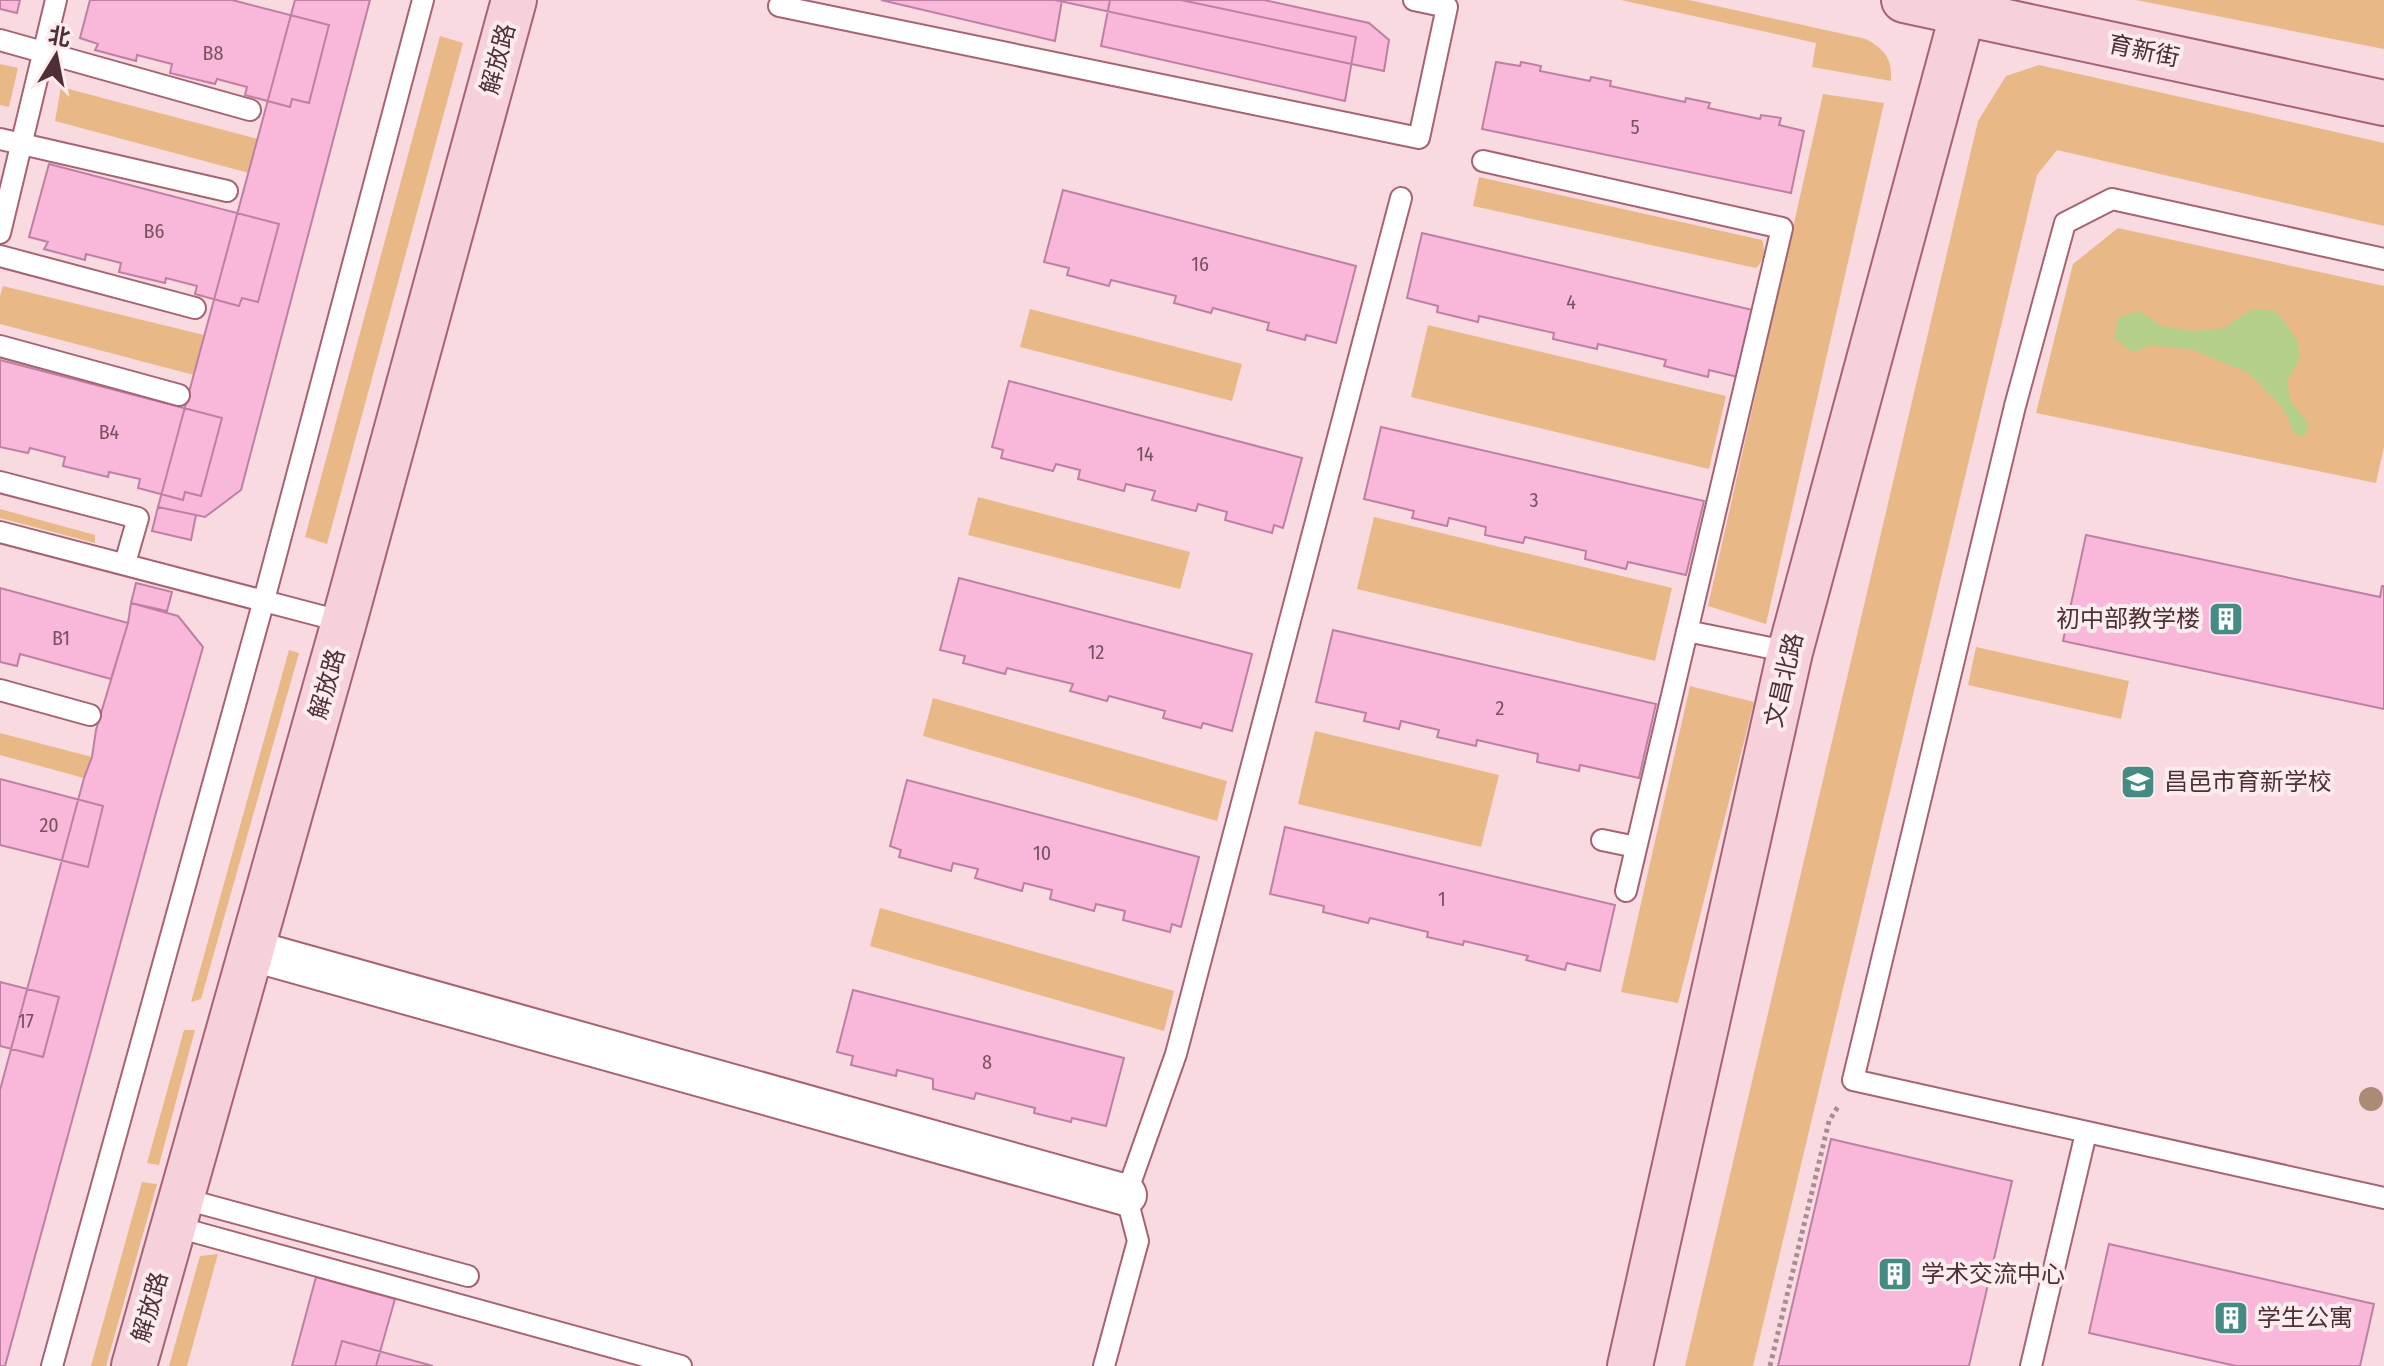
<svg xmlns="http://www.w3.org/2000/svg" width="2384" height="1366" font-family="'Fira Sans Condensed','Noto Sans SC',sans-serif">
<rect width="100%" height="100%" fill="#f9dae0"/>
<!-- green -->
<path fill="#e8b887" d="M1621 0H1689L1866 39C1886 50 1892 59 1891 81L1812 67 1816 43Z
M2136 0H2384V49Z
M440 36 463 43 327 544 305 537Z
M0 64 18 68 9 107 0 105Z
M2039 65 2384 143V226L2057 150 2037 175 1753 1366H1685L1978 121 2006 76Z
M61 87 258 139 249 173 55 121Z
M1823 94 1884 103 1766 624 1708 606Z
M1479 177 1762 240C1766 250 1764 261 1756 268L1473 206Z
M2118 228 2384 286V447L2376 483 2036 413 2073 264Z
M3 286 204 335 194 375 0 324V296Z
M1030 309 1242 364 1232 401 1020 347Z
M1428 325 1726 396 1709 469 1411 397Z
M978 497 1190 552 1180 589 968 535Z
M0 509 95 535V543L0 518Z
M1374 517 1672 588 1655 661 1357 589Z
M1976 647 2129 681 2121 719 1968 685Z
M289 650 299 653 201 999 191 1002Z
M1690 686 1754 702 1678 1003 1621 992Z
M933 698 1227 781 1217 821 923 736Z
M1315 731 1499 775 1481 847 1298 804Z
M0 733 92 757 84 778 0 755Z
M880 908 1174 991 1164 1031 870 946Z
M184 1030H195L159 1165 147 1163Z
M142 1182 157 1184 106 1366H91Z
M218 1254 187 1366H169L200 1256Z"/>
<!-- water -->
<path fill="#b4cf89" d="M2252 309 2276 311 2298 341 2299 359 2287 381 2290 400 2309 424 2305 435 2296 436 2282 407 2247 372 2193 350 2151 345 2133 352 2114 338 2118 318 2138 311 2162 326 2192 331 2224 328Z"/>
<!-- building -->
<path fill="#f9b7da" stroke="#be80a2" stroke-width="2" d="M0 0H20L17 13 0 9Z
M90 0H232L329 25 309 103 292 99 290 107 245 95 247 87 217 79 215 84 170 73 172 64 137 55 136 61 95 50 98 44 80 38Z
M295 0H370L241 490 205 517 158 507Z
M881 0H1062L1055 41Z
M1055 0H1264L1369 23 1389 40 1384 71Z
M1110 0H1181L1356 37 1345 101 1101 46Z
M1496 62 1520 66 1521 62 1541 66 1540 71 1590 81 1591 77 1611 81 1610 86 1685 102 1686 98 1710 103 1708 108 1760 119 1761 115 1781 118 1779 125 1804 131 1791 193 1482 129Z
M49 164 279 224 258 302 242 298 239 306 195 294 197 286 166 278 165 283 119 272 121 263 86 254 85 260 44 249 48 242 29 237Z
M1063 190 1356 266 1336 343 1306 335 1305 340 1267 330 1269 323 1213 308 1211 313 1174 303 1176 296 1111 280 1109 286 1067 275 1069 268 1044 262Z
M1422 233 1757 311 1742 378 1709 370 1708 377 1664 366 1666 360 1598 344 1597 349 1553 339 1554 333 1479 316 1478 322 1437 312 1438 306 1407 298Z
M0 360 222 418 201 496 185 492 183 500 138 488 140 479 109 472 108 477 63 466 65 457 30 448 28 453 0 447Z
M1009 381 1302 458 1283 528 1274 525 1272 533 1225 520 1227 512 1198 504 1196 511 1152 500 1155 491 1126 484 1124 491 1078 479 1080 470 1056 464 1053 471 1001 458 1003 450 992 447Z
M1381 427 1704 501 1686 575 1628 562 1626 569 1585 559 1586 551 1525 537 1523 543 1485 535 1486 527 1449 518 1447 526 1412 518 1414 511 1364 499Z
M158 507 196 515 191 540 152 531Z
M2086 535 2380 597 2382 586H2384V709L2063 641Z
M959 578 1252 654 1232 731 1203 723 1201 728 1163 718 1165 711 1109 696 1107 701 1070 691 1073 684 1007 668 1005 674 963 663 965 656 940 650Z
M136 583 172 592 167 611 131 603Z
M0 588 128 623 111 679 20 654 17 666 0 662Z
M131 603 178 616 203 647 160 798 5 1366H0V1090L84 778 92 757 96 730 128 623Z
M1333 630 1656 704 1639 778 1580 765 1579 771 1537 762 1538 754 1477 740 1476 746 1437 737 1439 730 1401 721 1399 729 1364 721 1366 713 1316 702Z
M0 779 103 806 88 867 0 845Z
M907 780 1199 857 1181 927 1172 924 1170 932 1123 920 1125 911 1096 904 1094 911 1050 899 1052 890 1024 883 1022 891 975 878 978 869 953 863 951 871 899 857 901 850 890 846Z
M1285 827 1615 905 1600 971 1567 963 1565 970 1526 960 1528 956 1464 941 1463 945 1427 937 1428 932 1370 918 1368 923 1323 912 1324 906 1270 894Z
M0 982 59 997 43 1057 0 1046Z
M853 990 1124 1058 1106 1126 1072 1118 1071 1122 1034 1113 1035 1108 976 1093 974 1099 933 1089V1079L897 1070 896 1076 851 1065 853 1056 837 1052Z
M1831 1139 2012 1181 1969 1366H1778Z
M2109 1244 2374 1304 2360 1366H2236L2089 1333Z
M316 1277 395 1299 376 1366H292Z
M342 1341 433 1366H335Z"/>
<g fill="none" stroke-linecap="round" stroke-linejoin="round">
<!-- lane casing -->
<g stroke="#a66372" stroke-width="24">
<path id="lane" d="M779 6 1419 138 1447 7 1414 0
M0 40 250 110
M0 139 227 191
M1483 161 1782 228 1626 891
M0 233 56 0
M0 256 195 308
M2384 259 2112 199 2065 223 2015 406 1853 1080 2384 1198
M0 346 179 395
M0 482 138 518 125 563
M0 532 344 622
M1687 631 1790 652
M0 690 90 715
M1602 840 1636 847
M181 1198 468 1276
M173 1226 681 1366
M52 1366 264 600 423 0
M1104 1366 1138 1241 1126 1195 1176 1054 1401 198
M2031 1366 2086 1133"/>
</g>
<!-- street casing -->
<g stroke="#a66372" stroke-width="44">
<path id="street" d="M250 950 1126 1195"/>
</g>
<!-- secondary casing -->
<g stroke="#a66372" stroke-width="48">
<path id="secondary" d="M1904 0 2384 103
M134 1366 344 622 514 0
M1630 1366 1790 652 1963 12V0"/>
</g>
<!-- path -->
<path stroke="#a98b91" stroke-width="5" stroke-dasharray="4 4" stroke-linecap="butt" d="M1770 1366 1829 1121 1839 1105"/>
<!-- lane -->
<use href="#lane" stroke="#fff" stroke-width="20"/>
<!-- street -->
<use href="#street" stroke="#fff" stroke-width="40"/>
<!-- secondary -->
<use href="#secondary" stroke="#f6d0da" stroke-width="44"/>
</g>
<!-- trees -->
<circle fill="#ad8a75" cx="2371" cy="1099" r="12"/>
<!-- icons -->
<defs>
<g id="building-square" transform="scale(1.8)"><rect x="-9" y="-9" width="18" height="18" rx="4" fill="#458b83" stroke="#fcecee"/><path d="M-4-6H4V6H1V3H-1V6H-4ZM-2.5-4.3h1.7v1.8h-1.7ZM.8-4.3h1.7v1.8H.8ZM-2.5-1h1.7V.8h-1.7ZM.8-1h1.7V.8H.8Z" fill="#fff"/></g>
<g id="school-square" transform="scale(1.8)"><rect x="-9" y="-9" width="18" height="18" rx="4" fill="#458b83" stroke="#fcecee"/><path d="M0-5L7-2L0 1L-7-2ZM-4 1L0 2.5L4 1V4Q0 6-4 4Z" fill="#fff"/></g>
</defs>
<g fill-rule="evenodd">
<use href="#building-square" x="2226" y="619"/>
<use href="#school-square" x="2138" y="782"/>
<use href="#building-square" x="1895" y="1274"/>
<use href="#building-square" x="2231" y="1318"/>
</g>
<g text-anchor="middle" stroke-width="8" stroke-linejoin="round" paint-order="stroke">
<!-- number labels -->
<g font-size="20" fill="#78515e">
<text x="213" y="60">B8</text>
<text x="1635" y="134">5</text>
<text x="154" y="238">B6</text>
<text x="1200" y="271">16</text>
<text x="1571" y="309">4</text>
<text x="109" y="439">B4</text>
<text x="1145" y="461">14</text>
<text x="1534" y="507">3</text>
<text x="61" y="645">B1</text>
<text x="1096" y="659">12</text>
<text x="1500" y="715">2</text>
<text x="49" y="832">20</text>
<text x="1042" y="860">10</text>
<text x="1442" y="906">1</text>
<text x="26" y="1028">17</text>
<text x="987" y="1069">8</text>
</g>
<!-- street labels -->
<g font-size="24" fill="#4d2f35" stroke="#fcecee">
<text transform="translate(2144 51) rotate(12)" y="8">育新街</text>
<text transform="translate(498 59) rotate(-75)" y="8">解放路</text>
<text transform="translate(1784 680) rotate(-77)" y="8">文昌北路</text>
<text transform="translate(327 684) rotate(-74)" y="8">解放路</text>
<text transform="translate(150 1307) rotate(-74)" y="8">解放路</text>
</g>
<!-- poi labels -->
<g font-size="24" fill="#4d2f35" stroke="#fcecee" text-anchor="start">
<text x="2200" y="627" text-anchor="end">初中部教学楼</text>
<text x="2164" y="790">昌邑市育新学校</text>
<text x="1921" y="1282">学术交流中心</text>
<text x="2257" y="1326">学生公寓</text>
</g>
</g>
<!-- north arrow -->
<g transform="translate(56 56) rotate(10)" stroke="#fcecee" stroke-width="6" paint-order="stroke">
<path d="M0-6L14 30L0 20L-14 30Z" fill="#4d2f35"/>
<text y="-12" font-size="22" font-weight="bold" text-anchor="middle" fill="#4d2f35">北</text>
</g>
</svg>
